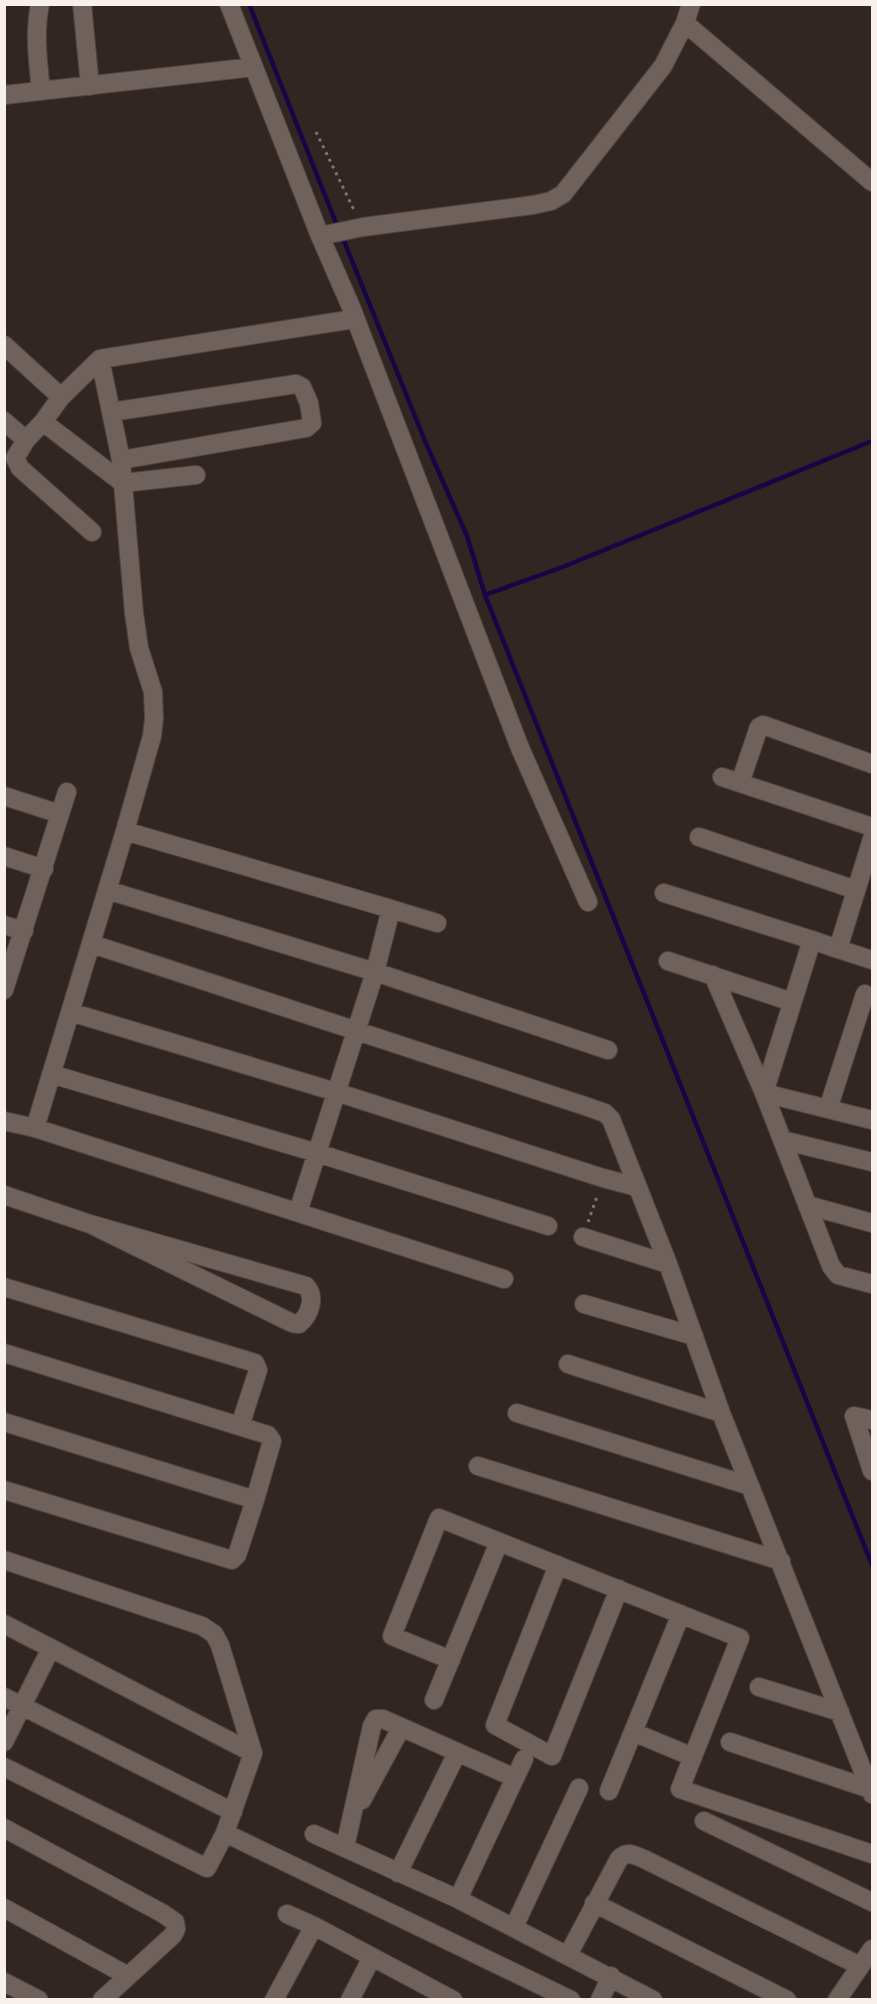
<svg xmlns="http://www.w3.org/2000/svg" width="877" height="2004" font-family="Figtree,sans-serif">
<rect width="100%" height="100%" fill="#312621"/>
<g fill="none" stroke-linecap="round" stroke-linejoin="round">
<!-- stream -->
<path stroke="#160646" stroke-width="4.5" d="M249 4 338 228
M342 236 425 441 467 536 485 595 872 1565
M485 595 560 568 872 441"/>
<!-- minor casing -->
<g stroke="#4f4540" stroke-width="20">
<path id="minor" d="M40 4C34 33 38 62 41 91
M82 4 90 86
M229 4 320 236 351 307 520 748 588 902
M685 23 872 182
M4 95 254 67
M320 236 363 227 533 205 551 201 563 194 663 66 685 23 691 4
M4 345 61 397
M111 412 296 384 302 387 309 403 312 423 306 428 121 460
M4 421 26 440
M43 422 123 483 196 475
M92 532 20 468 15 458 26 440 43 422 61 397 100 359 354 319
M722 777 872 827
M740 783 759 727 763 725 872 764
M4 796 60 814
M125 831 391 909 375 972 298 1212
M699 837 856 890
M872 839 838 949 812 940 764 1093 831 1266 838 1275 872 1284
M4 856 44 869
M107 890 375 972 608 1050
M664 893 812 940
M391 909 437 923
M4 925 24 931
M92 944 582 1105 605 1113 611 1119 668 1264 721 1413 872 1794
M838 949 872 960
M668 961 792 1002
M713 975 764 1093 872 1120
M4 990 67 792
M70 1012 336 1092 603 1178 637 1187
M51 1074 317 1153 548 1226
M828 1109 865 994
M4 1121 35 1128 504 1279
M35 1128 125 831 152 736 154 719 153 692 139 648 134 613 121 460 100 359
M782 1140 872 1162
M4 1195 90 1224 306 1286C316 1297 310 1315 299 1324L292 1323 90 1224
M807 1205 872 1223
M583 1237 668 1264
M4 1287 255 1363 258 1370 240 1426
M584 1304 694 1336
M4 1353 268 1435 272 1441 255 1500
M568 1364 721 1413
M517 1413 750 1486
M872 1420 854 1416 872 1471
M4 1422 255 1500 237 1555 232 1560 4 1490
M478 1466 781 1561
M4 1560 202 1626 214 1634 220 1645 253 1753 225 1833 207 1868 4 1767
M558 1565 495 1725 552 1756 619 1589
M4 1624 253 1753
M451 1660 392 1636 439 1518 740 1638 680 1789 872 1854
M759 1687 840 1712
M4 1697 233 1812
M434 1700 499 1542
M633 1732 693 1757
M4 1742 51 1648
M730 1742 870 1789
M515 1778 524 1759
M609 1791 681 1614
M362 1800 401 1728
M704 1821 872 1902
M4 1828 162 1913 175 1922 176 1929 173 1935 102 2000
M225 1833 571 2000
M314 1834 458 1899 653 2000
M345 1847 372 1726 376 1719H383L515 1778 458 1899
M398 1873 457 1753
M594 1903 787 2000
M4 1908 128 1976
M287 1914 314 1926 453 2000
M514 1927 579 1788
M568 1955 619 1859C627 1850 634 1855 644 1859L860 1966
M4 1982 39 2000
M274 2000 314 1926
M350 2000 372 1957
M600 2000 611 1976
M837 2000 872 1949"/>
</g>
<!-- path -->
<path stroke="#7e7470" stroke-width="3" stroke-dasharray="3 4.5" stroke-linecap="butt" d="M316 132 355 212
M588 1222 598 1194"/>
<!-- minor -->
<use href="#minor" stroke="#6f615b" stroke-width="18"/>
</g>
<!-- border -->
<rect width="877" height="2004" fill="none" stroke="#f8f0ed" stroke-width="12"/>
</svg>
